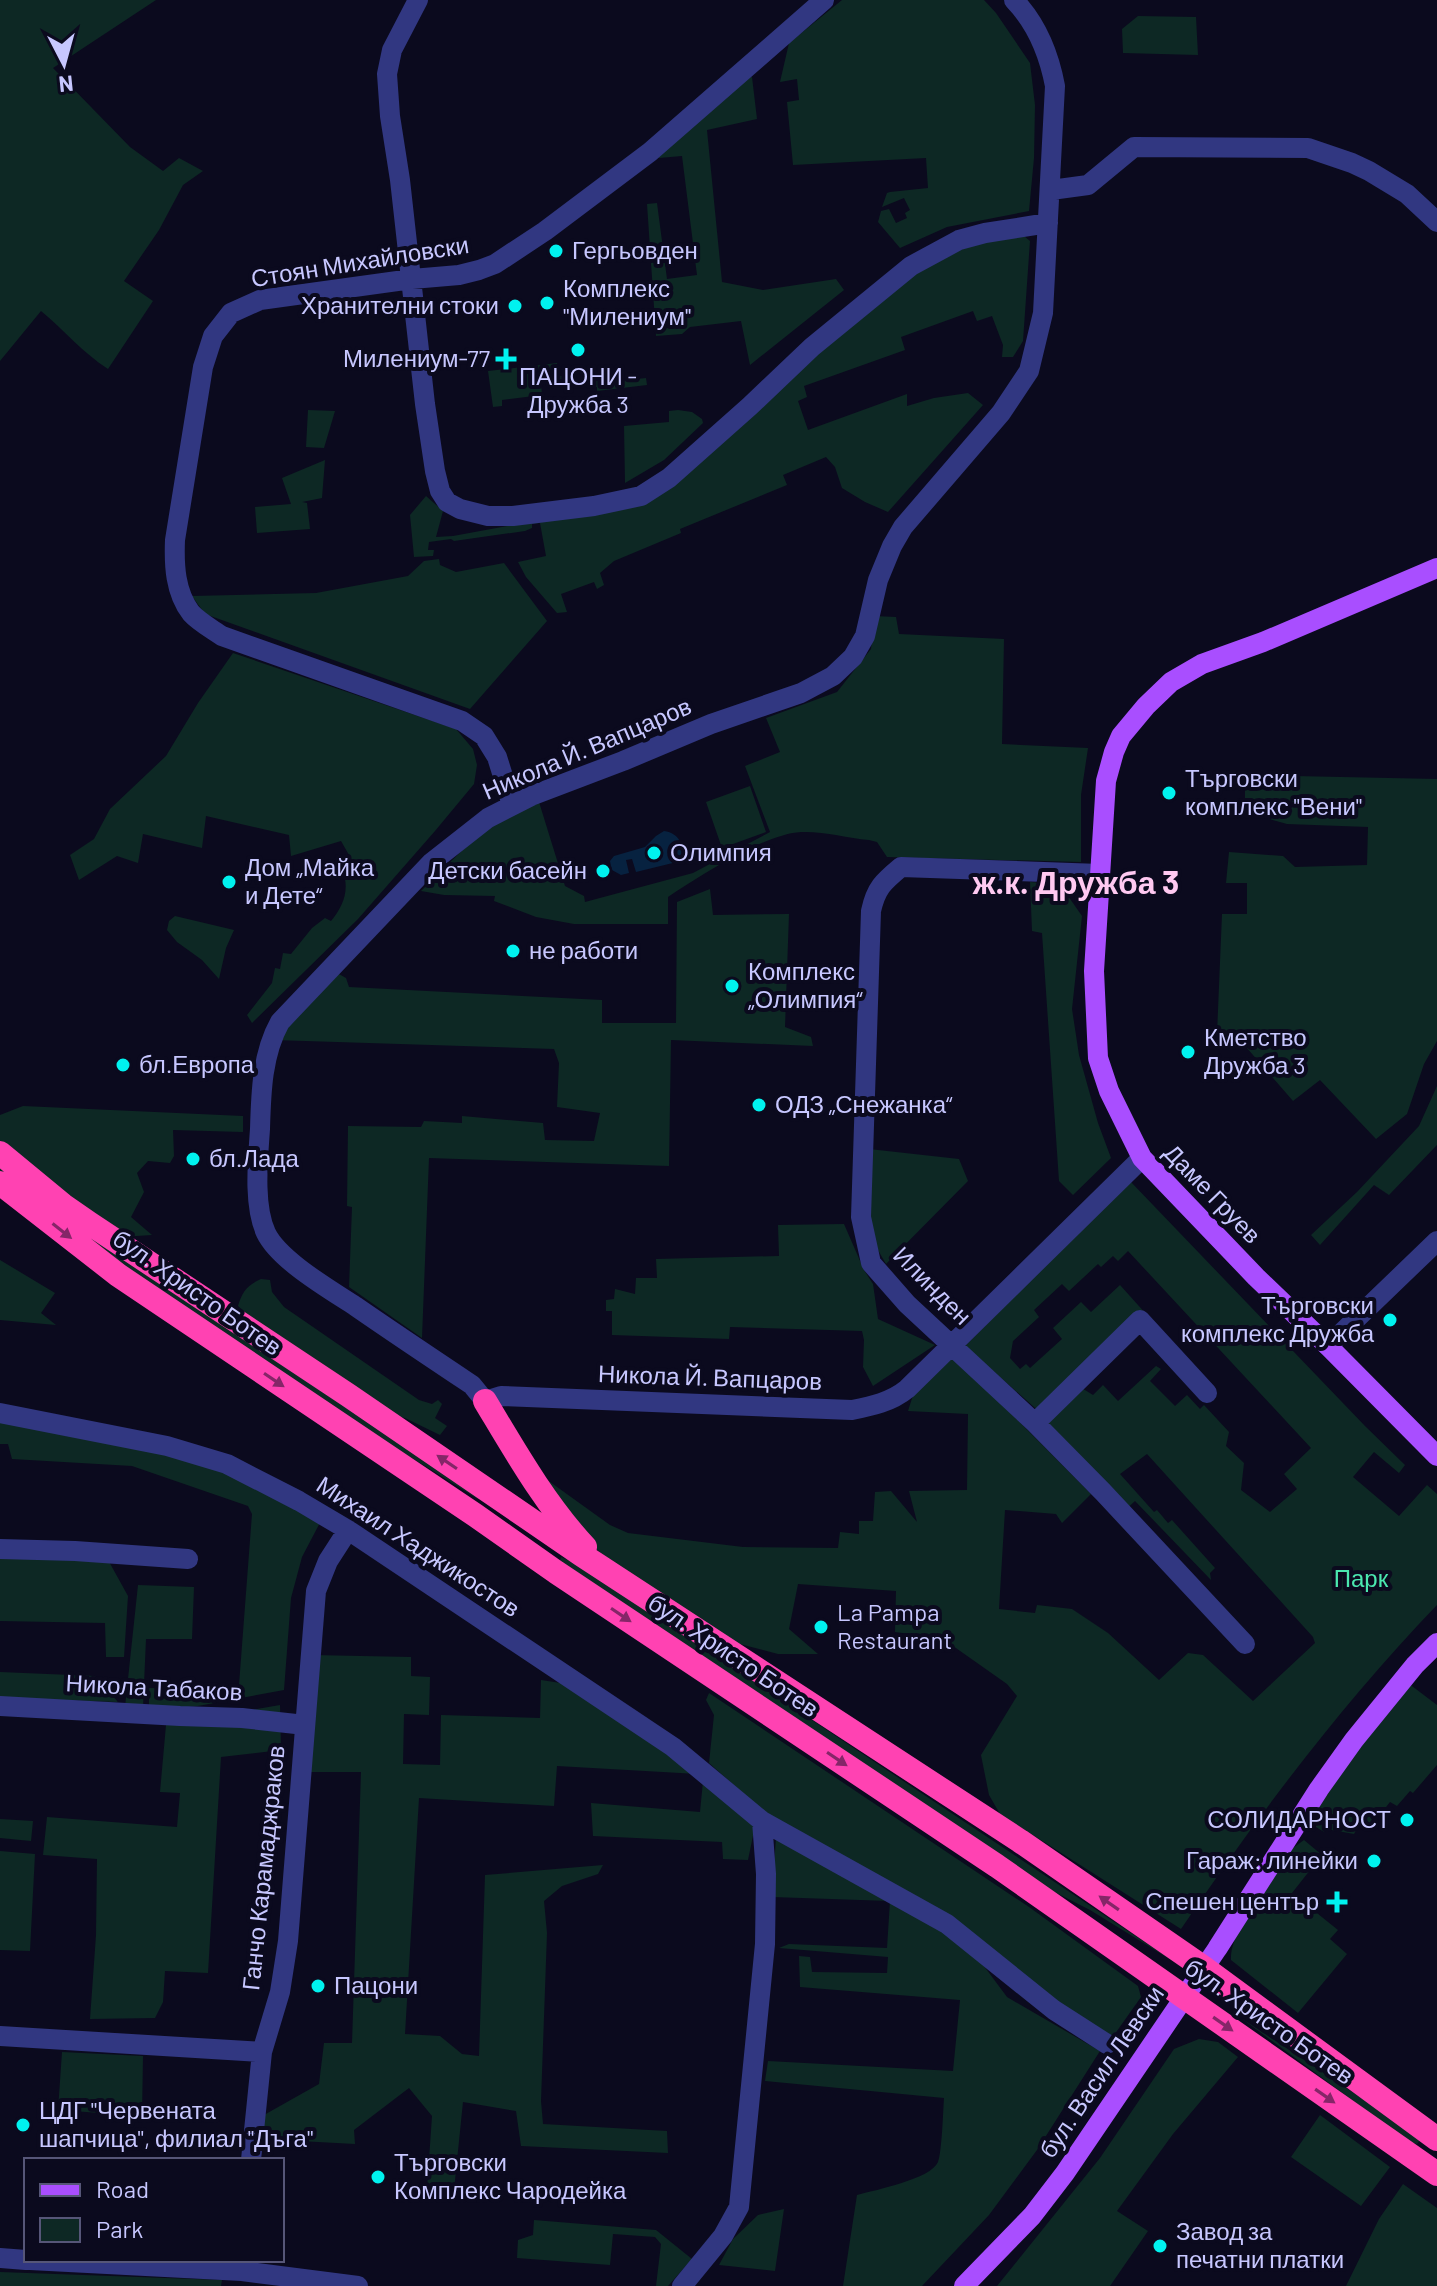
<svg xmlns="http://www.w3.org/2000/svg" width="1437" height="2286" font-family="Barlow,sans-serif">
<rect width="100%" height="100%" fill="#0b0a1e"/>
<!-- green -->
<path fill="#0d2824" d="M0 0H156L53 68 130 147 163 171 179 158 203 171 183 185 159 230 124 281 153 301 108 369C83 353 64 330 41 311L0 361Z
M842 0H984L996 13 1030 63 1035 105 1034 158 1029 211 947 227 900 248 878 222 881 211 889 209 896 223 907 218 905 213 910 210 904 198 882 207 887 193 890 192 928 188 926 158 793 165 787 102 799 100 797 79 780 82 789 43Z
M1138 16 1196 17 1198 55 1123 53 1122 29Z
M752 77 757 119 707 130 722 282 763 290 836 279 844 290 750 365 741 321 690 327 682 334 656 336 647 204 657 203 667 279 697 275 682 156 659 158 656 148 742 78Z
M1024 236 1030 241 1023 341 1013 357H1002L1003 345 992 316 977 321 973 311 901 337 905 350 804 386 807 397 798 401 808 430 907 394V406L934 398 968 393 983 405 888 512 865 502 842 488 835 467 826 457 783 475 787 485 680 529 681 533 614 561 600 573 604 585 597 589 594 582 561 594 567 612 557 613 526 577 518 562 546 556 540 523 532 524V528L525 531 454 541 451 539 429 542 428 550H434L433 556 414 557 410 515 426 496 443 511 436 537 453 536 641 501 914 270 979 242Z
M557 363 559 376 575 375V379L541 384 542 395 502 400V406L493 407 488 371Z
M600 374 601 383 646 378 647 385 597 391V387L587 388 586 376Z
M308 410 335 411 324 448 306 447Z
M678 410 692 412 702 419 703 423 664 460 625 483 624 426 669 422V411Z
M325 460 322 498 302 502 307 503 310 529 257 533 255 507 291 504 282 478Z
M439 559 440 565 456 572 504 563 547 621 470 709 205 614 192 596 316 593 408 576 424 561Z
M874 616 896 617 899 634 1004 639 1002 744 1088 748 1081 795V862L887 857 877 842 869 840C847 838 823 831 801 832 764 834 700 876 668 897V924H574L536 917 494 901 495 896 444 895 421 891C460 853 486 821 539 802L565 886 584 896 585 902 693 873 770 832 745 766 780 752 766 718 837 692 871 649Z
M233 653 456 729 473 749 477 765 474 784 435 831 358 919 252 1023 247 1015 272 983 275 968 280 969 283 953 291 954 312 928 325 918 331 921C341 909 348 895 345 879L356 876 353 862 341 841 291 856 289 835 206 816 202 848 143 834 138 863 117 856 79 880 70 855 94 839 110 809 166 756 198 703Z
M1245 775 1437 779V1041L1424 1064 1407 1114 1376 1139 1320 1080 1293 1101 1246 1047 1229 1050 1217 1034 1222 914H1247V883H1226L1229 852 1283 856 1295 867 1367 865 1368 827 1287 824 1245 812Z
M750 786 766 832 722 848 706 802Z
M1030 882 1066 885 1068 896 1082 916 1072 1009 1079 1055 1098 1123 1111 1158 1073 1195 1059 1181 1042 933 1032 931Z
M710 889 713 915 789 914 785 1027 811 1037 813 1046 671 1040 669 1166 429 1158 422 1338 349 1287 352 1207 347 1206 348 1126 421 1127 424 1121 462 1123V1116L543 1123 545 1140 594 1141 600 1113 557 1107 559 1063 554 1049 274 1040 337 973 346 978 349 987 602 1000V1023H676L677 902Z
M175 916 234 930 226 948 219 979 202 960 177 942 167 930 169 921Z
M1437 1086V1145L1389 1195 1374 1185 1320 1245 1311 1235 1357 1192 1419 1126Z
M23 1106 243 1116V1132L173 1130 174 1156 170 1163 148 1161 137 1173 144 1192 131 1217 152 1235 121 1237 0 1143V1115Z
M869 1149 959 1159 968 1181 886 1264 871 1238Z
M0 1163 479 1497 478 1499 412 1458 386 1445 215 1335 0 1171Z
M1130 1181 1365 1426 1405 1465 1399 1473 1374 1452 1353 1477 1399 1516 1427 1485 1437 1494V1605C1342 1704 1258 1815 1181 1929L1000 1814 989 1795 981 1755 1017 1696 1007 1684 936 1634 929 1644 910 1634 895 1632 896 1591 798 1584 789 1629 818 1654H778L732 1642 612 1563 573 1528 539 1474 610 1525 628 1533 743 1547 838 1548 840 1532 859 1534V1521H873L875 1492 891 1491 917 1522 909 1491 967 1490 968 1414 908 1411 914 1392 951 1353 1091 1494 1062 1523 1056 1514 1005 1510 999 1609 1035 1613 1037 1605 1072 1609 1108 1633 1159 1680 1188 1653 1203 1655 1253 1701 1315 1643 1313 1637 1147 1454 1120 1474 1154 1512 1157 1510 1168 1523 1172 1520 1215 1568 1210 1573 1211 1580 1135 1501 1122 1513 1042 1430 1080 1387 1093 1395 1103 1385 1118 1401 1156 1366 1161 1369 1150 1381 1175 1406 1187 1395 1200 1409 1204 1405 1229 1432 1226 1446 1244 1463 1241 1490 1270 1512 1297 1489 1284 1474 1311 1448 1128 1251 1118 1261 1113 1256 1101 1267 1098 1264 1069 1291 1062 1284 1034 1310 1039 1317 1013 1341 1010 1358 1020 1369 1026 1364 1030 1368 1062 1339 1053 1328 1081 1302 1091 1312 1120 1285 1147 1315 1043 1415 965 1346Z
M844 1224 864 1270 873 1284 878 1319 935 1345 873 1386 863 1367 864 1340 862 1331 730 1327 729 1339 612 1335V1311H606V1300L614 1299 615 1289 635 1294 636 1278H657L656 1259 779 1256 778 1225Z
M0 1260 55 1293 41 1313 56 1325 0 1320Z
M261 1279 270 1280 272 1292 284 1307 419 1400 432 1404 438 1400 442 1404 435 1418 447 1426 440 1435 405 1418 386 1414 249 1320 238 1306C242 1292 247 1285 261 1279Z
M0 1420 123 1440 234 1476 324 1515 302 1557 291 1598 284 1690 198 1706 149 1710V1688L219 1690 239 1685 252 1514 248 1506 132 1466 12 1459 8 1444H0Z
M0 1556 107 1558 128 1596 124 1657H106L105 1623 0 1621Z
M561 1557 581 1566 1176 1963 1090 1910 1031 1880 560 1561Z
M138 1585 194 1587 192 1639H146L143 1707H125Z
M312 1655 411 1657V1676L430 1677 429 1715 404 1714 403 1764 440 1765 441 1715 540 1718 541 1680 567 1684 698 1774 557 1766 554 1806 419 1798 405 2034 440 2036 462 2054 479 2056 485 1875 603 1865 598 1874 562 1886 544 1901 547 1933 541 2101 543 2124 667 2131 668 2153 521 2146 516 2111 463 2102 454 2190 427 2189 432 2116 409 2088 354 2130 355 2144 262 2139 264 2115 319 2084 324 2043H352L361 1772H308Z
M0 1672 95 1676 118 1702 0 1698Z
M1408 1683 1437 1705V1765L1413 1793 1410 1791 1397 1806 1390 1802 1372 1825 1363 1817 1354 1834 1326 1829 1324 1832 1316 1827 1308 1809Z
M709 1693 1029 1907 1138 1986 1141 1997 1112 2038 770 1817 709 1763 714 1715 706 1700Z
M280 1705 281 1750 221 1757 208 1973 165 1971 163 2002 155 2018 90 2019 96 1935 97 1859 43 1855 47 1817 177 1827 180 1793 160 1792 166 1725Z
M703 1781 755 1826 748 1860 723 1859 722 1842 593 1836 591 1803 700 1812Z
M0 1819 33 1821 31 1841 0 1838Z
M776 1837 937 1925 981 1962 1007 1997 1100 2051 1037 2150 989 2215 922 2286H843L857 2195C875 2190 931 2179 938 2162 942 2151 943 2112 944 2098L765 2081 768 2061 953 2071 960 2000 800 1987 799 1956 810 1957 812 1972 887 1973 888 1957 779 1948 789 1944 887 1948 890 1901 772 1897Z
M1304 1840 1322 1855 1292 1893 1338 1930 1330 1939 1347 1954 1298 2013 1231 1960C1229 1930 1276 1874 1293 1848Z
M0 1851 35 1854 30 1951 0 1950Z
M1241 2018 1417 2135 1420 2140 1417 2144 1409 2142Z
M1199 2039 1218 2042 1238 2057 1173 2134 1117 2211 1148 2231 1110 2286H997L1100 2158 1174 2049Z
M62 2052 143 2056 142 2116 58 2110Z
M1320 2115 1390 2167 1361 2206 1291 2157Z
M1403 2184 1437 2208V2286H1346L1379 2219Z
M784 2209 775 2271 719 2265 733 2239 758 2215Z
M534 2220 656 2230 692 2259 668 2286H656L661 2244 655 2237 613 2234 610 2265 517 2258 518 2240 533 2235Z
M0 2272 222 2280 221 2286H0Z"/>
<!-- water -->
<path fill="#072240" d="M664 831C680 833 683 846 685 860L636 872 632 859 626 860 629 873 621 875 612 870 609 876 602 879 596 874V867C601 861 606 863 611 866L610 861 614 856 645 847 656 836Z"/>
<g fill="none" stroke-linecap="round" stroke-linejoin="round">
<!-- minor -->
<path stroke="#313781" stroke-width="20" d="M418 0 392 50 387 74 390 116 400 180 425 404 435 471 440 491 447 502 460 509 488 516H513L594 506 641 496 669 478 750 406 812 347 911 266 959 240 985 233 1048 223
M1014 0C1037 24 1049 54 1055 86L1043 313 1029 371 1001 413 903 527 892 546 878 580 865 636 853 657 833 676 801 693 711 724 623 761 531 796 488 818 432 862 280 1022C262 1054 261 1093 260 1129 258 1159 253 1205 266 1233 279 1260 329 1289 355 1306 394 1333 433 1359 472 1385L485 1401 501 1396 852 1410C872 1406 891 1402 907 1389L1142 1158
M1051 190 1088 185 1134 147 1308 148 1352 163 1369 171 1407 194 1437 222
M512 805 497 757 484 736 462 721 222 636C212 629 199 622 191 613 175 592 174 565 175 540L203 367 213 336 231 313 260 300 412 279 459 275 479 270 495 264 545 231 650 152 824 0
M1100 874 901 867C883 882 876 888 871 911L861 1217 871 1263 907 1304 1035 1423 1103 1492 1245 1644
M1328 1346 1437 1241
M0 1413 167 1446 227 1464 299 1501 348 1530 673 1747 762 1821 947 1924 1054 2010 1107 2044
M1035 1423 1140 1320 1207 1393
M0 1549 75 1551 188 1559
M0 1706 180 1716 242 1718 305 1725
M0 2036 262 2052 280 1992 288 1941 316 1591 328 1561 348 1530
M251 2160 262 2052
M0 2258 26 2260
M30 2260 242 2271 358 2286
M682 2286 723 2236 739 2207 765 1944 766 1874 762 1821"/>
<!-- major -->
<path stroke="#a94eff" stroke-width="20" d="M1437 568 1263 642 1202 664 1171 682 1146 706 1121 736 1114 752 1106 781 1094 971 1098 1058 1109 1091 1142 1158 1256 1277 1328 1346 1437 1456
M964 2286 1032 2216 1065 2173 1217 1949 1319 1789 1354 1740 1415 1665 1437 1643"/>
<!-- highway -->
<path stroke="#ff42b2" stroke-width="24" d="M0 1153 63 1205 89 1223 348 1395 582 1555 1020 1841 1204 1968 1437 2139
M0 1183 118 1275 475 1515 556 1572 997 1866 1437 2174
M485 1401C515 1451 545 1504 585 1547"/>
</g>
<!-- one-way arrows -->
<defs><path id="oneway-solid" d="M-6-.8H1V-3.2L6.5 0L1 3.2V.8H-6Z" transform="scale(2)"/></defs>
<g fill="#852668">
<use href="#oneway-solid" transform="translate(62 1231) rotate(38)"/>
<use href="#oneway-solid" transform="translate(274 1380) rotate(34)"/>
<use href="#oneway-solid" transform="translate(447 1462) rotate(-146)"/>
<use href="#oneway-solid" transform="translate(621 1615) rotate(34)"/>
<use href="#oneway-solid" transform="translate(837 1759) rotate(34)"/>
<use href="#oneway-solid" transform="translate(1109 1903) rotate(-145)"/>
<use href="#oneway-solid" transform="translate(1223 2024) rotate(35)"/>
<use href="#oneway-solid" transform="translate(1325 2096) rotate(35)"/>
</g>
<!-- markers -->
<g fill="#00f2ef" stroke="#0b0a1e" stroke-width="3">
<circle cx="556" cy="251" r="8"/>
<circle cx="547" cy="303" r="8"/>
<circle cx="515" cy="306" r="8"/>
<circle cx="578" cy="350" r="8"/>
<path d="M502 347h8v8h8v8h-8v8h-8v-8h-8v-8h8z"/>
<circle cx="1169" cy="793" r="8"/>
<circle cx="654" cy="853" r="8"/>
<circle cx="603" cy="871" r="8"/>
<circle cx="229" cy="882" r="8"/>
<circle cx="513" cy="951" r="8"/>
<circle cx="732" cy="986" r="8"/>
<circle cx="1188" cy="1052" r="8"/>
<circle cx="123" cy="1065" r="8"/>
<circle cx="759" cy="1105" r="8"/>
<circle cx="193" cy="1159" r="8"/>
<circle cx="1390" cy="1320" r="8"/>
<circle cx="821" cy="1627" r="8"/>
<circle cx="1407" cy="1820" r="8"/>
<circle cx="1374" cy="1861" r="8"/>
<path d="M1333 1890h8v8h8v8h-8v8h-8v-8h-8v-8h8z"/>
<circle cx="318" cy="1986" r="8"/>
<circle cx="23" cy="2125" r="8"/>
<circle cx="378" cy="2177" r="8"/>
<circle cx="1160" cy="2246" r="8"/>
</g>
<g text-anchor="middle" stroke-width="8" stroke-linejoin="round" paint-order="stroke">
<!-- poi labels -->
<g font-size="24" fill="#c7c7ff" stroke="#0b0a1e" text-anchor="start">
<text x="572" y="259">Гергьовден</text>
<text x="563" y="297">Комплекс<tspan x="563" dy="28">"Милениум''</tspan></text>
<text x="499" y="314" text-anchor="end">Хранителни стоки</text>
<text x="490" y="367" text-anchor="end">Милениум-77</text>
<text x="578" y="385" text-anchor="middle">ПАЦОНИ -<tspan x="578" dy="28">Дружба 3</tspan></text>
<text x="1185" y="787">Търговски<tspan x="1185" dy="28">комплекс "Вени"</tspan></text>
<text x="670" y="861">Олимпия</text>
<text x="245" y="876">Дом „Майка<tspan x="245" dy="28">и Дете“</tspan></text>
<text x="587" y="879" text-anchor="end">Детски басейн</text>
<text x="529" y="959">не работи</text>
<text x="748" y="980">Комплекс<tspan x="748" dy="28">„Олимпия“</tspan></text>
<text x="1204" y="1046">Кметство<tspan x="1204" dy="28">Дружба 3</tspan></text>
<text x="139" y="1073">бл.Европа</text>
<text x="775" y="1113">ОДЗ „Снежанка“</text>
<text x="209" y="1167">бл.Лада</text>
<text x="1374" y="1314" text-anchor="end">Търговски<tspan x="1374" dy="28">комплекс Дружба</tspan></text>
<text x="837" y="1621">La Pampa<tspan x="837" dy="28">Restaurant</tspan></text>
<text x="1391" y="1828" text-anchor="end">СОЛИДАРНОСТ</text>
<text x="1358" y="1869" text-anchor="end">Гараж: линейки</text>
<text x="1319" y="1910" text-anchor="end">Спешен център</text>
<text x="334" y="1994">Пацони</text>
<text x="39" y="2119">ЦДГ "Червената<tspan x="39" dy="28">шапчица", филиал "Дъга"</tspan></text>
<text x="394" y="2171">Търговски<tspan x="394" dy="28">Комплекс Чародейка</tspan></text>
<text x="1176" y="2240">Завод за<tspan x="1176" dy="28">печатни платки</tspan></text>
</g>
<!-- street labels -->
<g font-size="24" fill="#c7c7ff" stroke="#0b0a1e">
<text transform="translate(360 262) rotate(-9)" y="8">Стоян Михайловски</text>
<text transform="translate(587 749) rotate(-23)" y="8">Никола Й. Вапцаров</text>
<text transform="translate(1212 1194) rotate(46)" y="8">Даме Груев</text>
<text transform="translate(932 1286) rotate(45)" y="8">Илинден</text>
<text transform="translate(197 1293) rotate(35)" y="8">бул. Христо Ботев</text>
<text transform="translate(710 1378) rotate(2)" y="8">Никола Й. Вапцаров</text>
<text transform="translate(418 1547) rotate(33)" y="8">Михаил Хаджикостов</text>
<text transform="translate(733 1656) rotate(34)" y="8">бул. Христо Ботев</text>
<text transform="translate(154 1688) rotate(3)" y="8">Никола Табаков</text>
<text transform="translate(264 1868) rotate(-84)" y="8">Ганчо Карамаджраков</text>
<text transform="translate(1269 2022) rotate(35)" y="8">бул. Христо Ботев</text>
<text transform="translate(1102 2072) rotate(-56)" y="8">бул. Васил Левски</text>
</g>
<!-- park labels -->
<g font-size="24" fill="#4be7af" stroke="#0b0a1e">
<text x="1361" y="1587">Парк</text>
</g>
<!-- district labels -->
<g font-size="32" font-weight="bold" fill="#ffc9f1" stroke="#0b0a1e">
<text x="1076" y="894">ж.к. Дружба 3</text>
</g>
</g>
<!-- legend -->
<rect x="24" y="2158" width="260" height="104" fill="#0b0a1e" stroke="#565678" stroke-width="2"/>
<rect x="40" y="2184" width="40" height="12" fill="#a94eff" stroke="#565678" stroke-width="2"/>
<text x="96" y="2198" font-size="24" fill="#c7c7ff">Road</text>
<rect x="40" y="2218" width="40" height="24" fill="#0d2824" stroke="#565678" stroke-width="2"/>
<text x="96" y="2238" font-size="24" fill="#c7c7ff">Park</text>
<!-- north arrow -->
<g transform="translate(64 64) rotate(174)" stroke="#0b0a1e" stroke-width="6" paint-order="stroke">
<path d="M0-6L14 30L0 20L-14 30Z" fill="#c7c7ff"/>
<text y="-12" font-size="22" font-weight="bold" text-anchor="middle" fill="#c7c7ff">N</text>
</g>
</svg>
